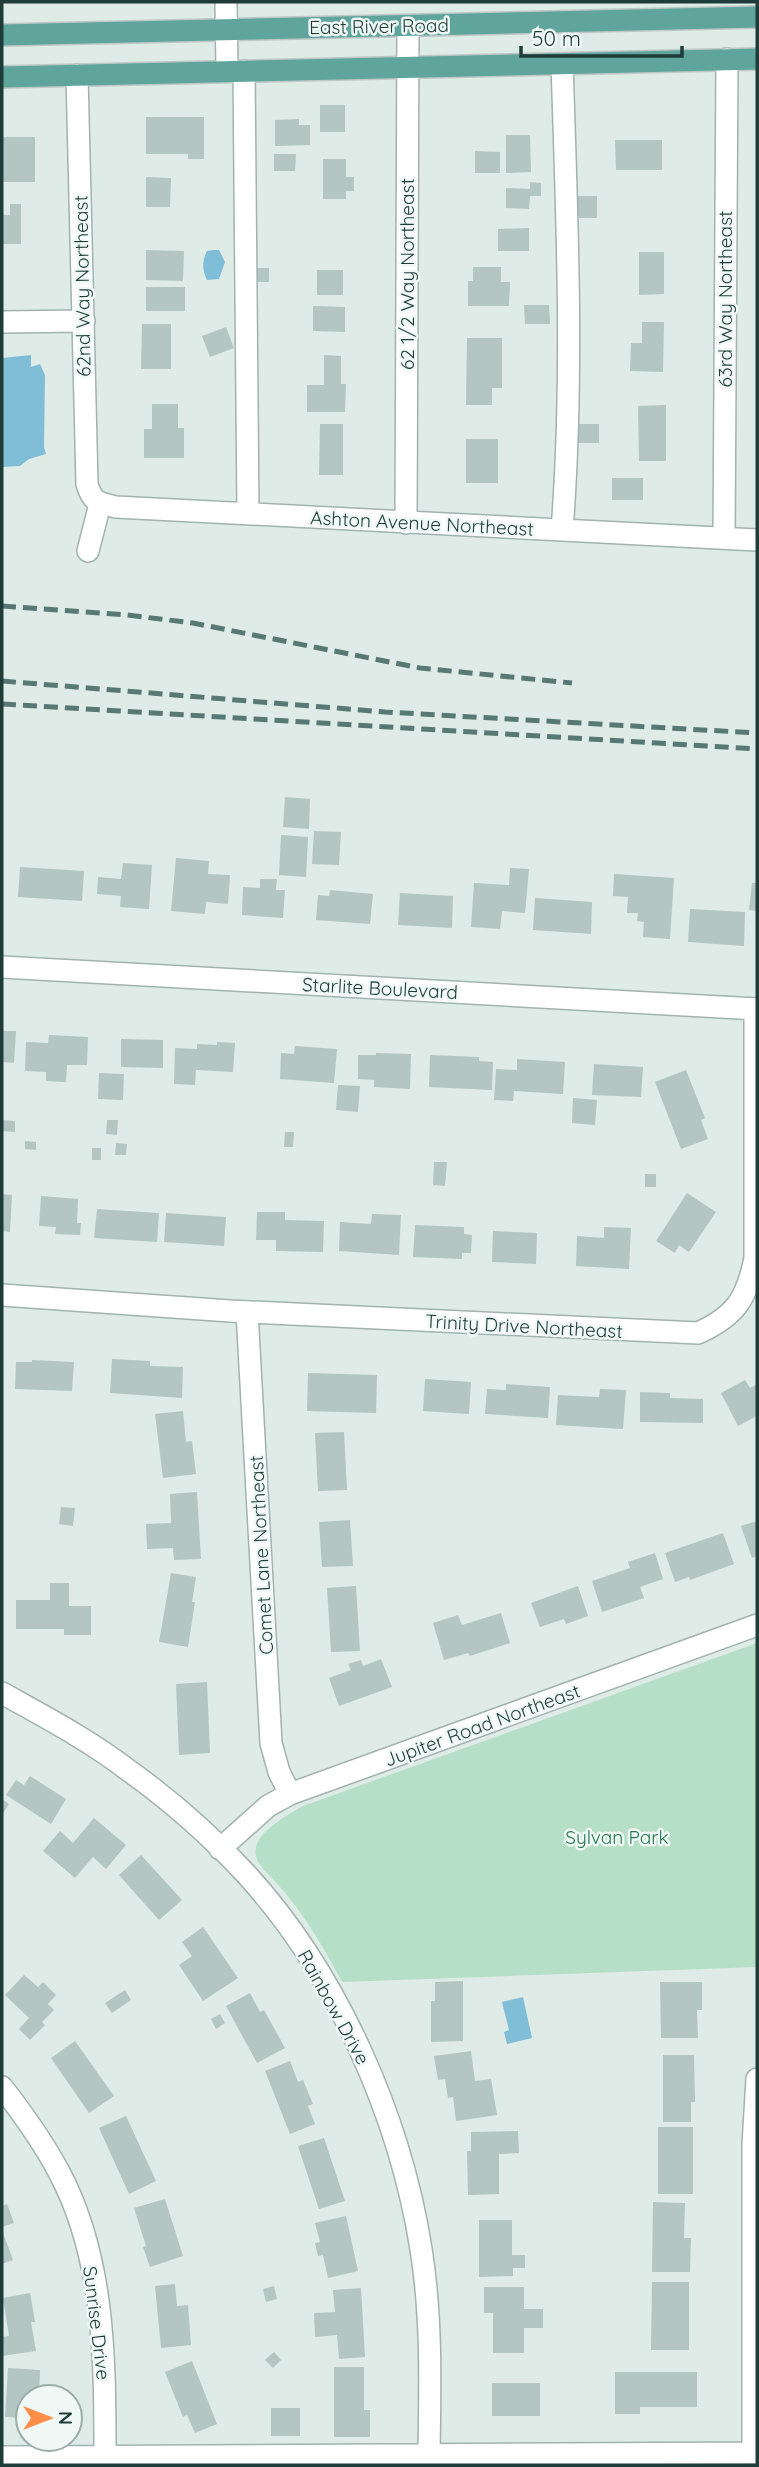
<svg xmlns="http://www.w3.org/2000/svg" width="759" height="2467" font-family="Quicksand,sans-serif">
<rect width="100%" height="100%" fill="#deebe7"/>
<!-- green -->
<path fill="#b5dfc6" d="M757 1643V1967L342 1982C322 1944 303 1912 273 1879 265 1870 253 1862 256 1848 258 1831 289 1814 303 1806Z"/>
<!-- water -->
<path fill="#80bdd6" d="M214 250H219L225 262 219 279 207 280C202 270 202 261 207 251Z
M31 355V367L40 364 45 375 44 447 46 454 29 459 20 466 2 467V358Z
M523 1997 532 2038 507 2044 504 2032 509 2030 502 2002Z"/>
<!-- building -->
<path fill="#b3c6c1" d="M320 105H345V132H320Z
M146 117H204V159H188V154H146Z
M299 119V125H310V145L275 146V120Z
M506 135H530L531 172 506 173Z
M2 137H35V182H2Z
M615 140H662V170H616Z
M475 151 500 152V173H475Z
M274 154H296L295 171H274Z
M323 159H346V177H354V191H346V199H323Z
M146 177 171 178 170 207H146Z
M530 182 541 183V196H530L529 209 506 208V188L530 189Z
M575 196H597V218H575Z
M10 204H21V244H2V215H10Z
M529 228V251H498V229Z
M146 250 184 251 183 281 146 280Z
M639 252H664V294L639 295Z
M473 267H501V282H510L509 306H468V281H473Z
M256 268H269V282H256Z
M317 270H343V295H317Z
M146 287H185V311H146Z
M524 305H549L550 324H525Z
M313 306 345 307V332L313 331Z
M642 322H664L663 372 630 371 631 343H642Z
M142 324H171V369H141Z
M226 327 234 348 210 357 202 336Z
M467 338H502V388H492V405H466Z
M324 355 341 356V384H346L345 412H307V385H324Z
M152 404H178V428H184V458H144V429H152Z
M666 405V461H639L638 406Z
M320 424H343V475H319Z
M577 424H599V443H577Z
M466 439H498V483H466Z
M612 478H643V500H612Z
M285 797 310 799 309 829 283 827Z
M314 831 341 832 339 865 312 864Z
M281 835 308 837 306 877 279 875Z
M176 858 209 861 208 874 230 875 228 904 206 902 205 914 171 911Z
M123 863 152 865 149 909 120 907 121 896 97 894 98 877 121 879Z
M20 867 84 871 82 901 18 897Z
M510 868 529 869 525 913 502 911 500 929 471 927 474 883 509 885Z
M614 874 674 878 670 939 643 937 644 922 637 921 638 913H627L628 897 613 896Z
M260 879H277L276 890H285L283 918 242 915 243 887 260 888Z
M752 883H757V911L749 910Z
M330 890 373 894 370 924 316 920 318 895 329 896Z
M400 893 453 896 452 928 398 925Z
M535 898 592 902 591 934 533 930Z
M690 909 745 912 744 946 688 942Z
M2 1031H16L14 1063 2 1062Z
M49 1035 88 1037 87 1065H67L66 1082 46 1081V1072L25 1071 26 1042 48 1043Z
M121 1039 163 1040V1068L121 1067Z
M217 1042 235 1043 233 1072 196 1070 195 1085 174 1084 175 1048 197 1049V1044L217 1045Z
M295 1046 337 1049 334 1083 280 1079 281 1053 294 1054Z
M376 1053 411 1054 410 1089 374 1087V1080L358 1079V1055H376Z
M430 1055 479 1057V1061L493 1062 492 1090 429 1087Z
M517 1059 565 1062 563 1094 514 1091 513 1101 494 1100 496 1069 517 1070Z
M594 1064 643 1067 641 1097 592 1095Z
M686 1070 705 1118 701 1120 708 1139 681 1149 655 1082Z
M99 1073 124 1074 123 1100 98 1099Z
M338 1085 360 1086 358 1112 336 1110Z
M573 1098 597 1100 595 1125 572 1123Z
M2 1120 15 1121V1132L2 1131Z
M107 1120H118L117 1135 106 1134Z
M285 1132H294L293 1147H284Z
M25 1141 36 1142V1150L25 1149Z
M116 1143 127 1144 126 1155H115Z
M92 1148H101V1160H92Z
M434 1162H447L445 1186 433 1185Z
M645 1174H656V1187H645Z
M687 1193 716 1212 689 1252 679 1245 675 1253 656 1241Z
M2 1194 12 1195 10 1232 2 1231Z
M41 1196 78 1199 77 1223H81L80 1235 55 1234 56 1227 39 1226Z
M97 1209 159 1213 157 1242 94 1238Z
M257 1212H285V1220L324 1221 323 1252 276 1251V1240H256Z
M166 1213 226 1217 224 1246 164 1242Z
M372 1214 401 1215 399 1255 339 1251 340 1222 371 1224Z
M415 1225 464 1227V1234L472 1235 471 1253H462V1259L413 1257Z
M604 1227 631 1228 629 1269 576 1266 577 1236 604 1238Z
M493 1231 537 1233 536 1264 492 1262Z
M112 1359 150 1361V1366L183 1367 182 1398 110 1393Z
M32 1360 74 1362 72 1391 15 1389 16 1362H32Z
M308 1373 377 1375 376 1413 307 1411Z
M425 1379 471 1382 469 1414 423 1411Z
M745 1380 750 1388 757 1384V1416L738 1426 721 1393Z
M506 1384 550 1387 548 1418 485 1414 487 1389 506 1390Z
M600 1389 626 1390 623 1429 556 1425 558 1395 599 1397Z
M640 1392 670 1393V1398L703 1399V1423L640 1422Z
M183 1411 186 1442 192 1441 196 1474 163 1478 155 1414Z
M344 1432 347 1490 318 1491 315 1433Z
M197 1492 201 1559 174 1560 173 1548 147 1549 146 1524 171 1523 170 1494Z
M61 1507 75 1508 73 1526 59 1524Z
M350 1520 353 1566 322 1567 319 1522Z
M757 1521V1556L752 1558 741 1526Z
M723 1533 734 1564 690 1580 689 1577 675 1582 665 1553Z
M655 1553 663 1579 640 1587 644 1598 602 1612 592 1581 630 1568 628 1562Z
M171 1573 196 1577 192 1602H195L188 1647 159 1642Z
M50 1583H69V1606H91V1635H64V1629H16V1600H50Z
M356 1586 360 1651 331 1652 327 1588Z
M578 1586 588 1616 566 1624 564 1619 540 1627 531 1603Z
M501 1613 510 1643 470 1656 468 1653 444 1660 433 1623 458 1615 462 1625Z
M381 1659 392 1687 339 1706 329 1678 351 1670 348 1664 361 1660 363 1666Z
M207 1682 210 1753 179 1755 176 1684Z
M30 1776 66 1799 51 1824 6 1795 16 1780 24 1785Z
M2 1799 9 1804 2 1815Z
M94 1818 126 1845 106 1869 93 1857 75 1878 43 1851 60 1831 73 1843Z
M141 1855 182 1900 159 1920 119 1875Z
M203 1927 238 1978 203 2001 179 1965 192 1956 182 1942Z
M24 1975 38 1987 43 1982 56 1995 48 2004 54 2010 42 2022 45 2025 30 2040 19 2029 29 2018 5 1995Z
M463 1981V2041L431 2042V2001H435V1982Z
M660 1982H702V2010H697L698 2038H661Z
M125 1990 131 2000 112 2013 105 2003Z
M250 1993 260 2012 264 2010 285 2048 257 2063 226 2006Z
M220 2014 225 2023 216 2029 211 2019Z
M75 2041 114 2096 89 2113 51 2058Z
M471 2051 475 2081 491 2079 497 2115 456 2121 453 2097 448 2098 445 2079 438 2080 434 2056Z
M663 2055H694L695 2102H691V2122H663Z
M290 2061 298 2082 303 2080 313 2104 308 2106 315 2124 290 2134 265 2071Z
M126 2116 156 2181 129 2194 99 2128Z
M658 2127H693V2194H658Z
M518 2131 519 2153 499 2154V2194L468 2195 467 2151H471V2132Z
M324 2138 345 2201 319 2209 298 2146Z
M165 2199 183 2256 150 2267 143 2247 146 2246 134 2208Z
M653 2202 685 2203 684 2238H691L690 2272H652Z
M7 2204 14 2223 2 2227V2206Z
M346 2216 358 2271 328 2278 323 2255 318 2256 315 2243 320 2242 315 2223Z
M479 2220H512V2255H525V2268H513V2276L479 2277Z
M2 2230 13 2260 2 2264Z
M652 2282H689V2350H651Z
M175 2284 177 2306 188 2305 191 2345 161 2348 155 2286Z
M274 2286 277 2299 266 2302 263 2289Z
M484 2287H524V2309H543V2328H524V2353H493V2313H484Z
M361 2288 365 2357 339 2359 337 2335 315 2337 314 2313 335 2312 333 2290Z
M30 2293 35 2322H31L36 2351 2 2356V2337L9 2336 3 2298Z
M274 2352 281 2360 273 2368 265 2360Z
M192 2361 217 2424 195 2433 187 2415 183 2417 165 2372Z
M334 2367H364V2410H370V2437H334Z
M8 2368 40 2370 39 2397H28V2418L5 2417Z
M615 2372H697V2407H640V2414H615Z
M492 2383H540V2416H492Z
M271 2408H300V2436H271Z"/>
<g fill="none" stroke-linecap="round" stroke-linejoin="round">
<!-- minor casing -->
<g stroke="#a1b3af" stroke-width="24">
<path id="minor" d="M226 2 227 71
M244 71 248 514
M77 75 87 484C92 502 98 503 116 507L757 540
M2 322 84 321
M406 523 408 26
M562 530C574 375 567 219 562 64
M724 538 727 59
M88 551 100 504
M2 967 757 1009
M2 1295 230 1311 698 1333C736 1316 747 1298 755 1258V1009
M247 1312 271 1743 279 1772 290 1794
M2 1693C45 1717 89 1740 128 1770 170 1800 212 1837 247 1875 337 1974 400 2116 421 2249 432 2317 430 2386 429 2454
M220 1849 268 1806 290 1794 757 1625
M2 2087C23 2114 43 2142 59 2172 105 2258 105 2361 105 2456
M753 2453V2145L757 2079
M2 2457 757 2453"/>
</g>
<!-- major casing -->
<g stroke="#c0c8c7" stroke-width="24">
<path id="major" d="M2 35 757 17
M2 77 757 59"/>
</g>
<!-- minor -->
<use href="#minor" stroke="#fff" stroke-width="21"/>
<!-- major -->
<use href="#major" stroke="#5fa59c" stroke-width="21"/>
<!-- rail -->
<path stroke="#587874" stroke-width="5" stroke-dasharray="14 7" stroke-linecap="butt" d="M2 606 127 615 193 623 420 668 572 683
M2 681 385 712 757 733
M2 704 757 749"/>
</g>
<g text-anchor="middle" stroke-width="5" stroke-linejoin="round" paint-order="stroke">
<!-- street labels -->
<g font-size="19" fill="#1e3c38" stroke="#eff8f4">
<text transform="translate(379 26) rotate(-1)" y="7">East River Road</text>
<text transform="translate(407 274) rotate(-90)" y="7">62 1/2 Way Northeast</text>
<text transform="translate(82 286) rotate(-91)" y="7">62nd Way Northeast</text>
<text transform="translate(725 299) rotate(-90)" y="7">63rd Way Northeast</text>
<text transform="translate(422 523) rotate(3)" y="7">Ashton Avenue Northeast</text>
<text transform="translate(380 988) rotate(3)" y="7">Starlite Boulevard</text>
<text transform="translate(524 1326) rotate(3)" y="7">Trinity Drive Northeast</text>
<text transform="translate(261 1555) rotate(-93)" y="7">Comet Lane Northeast</text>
<text transform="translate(482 1725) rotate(-20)" y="7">Jupiter Road Northeast</text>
<text transform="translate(334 2007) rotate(61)" y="7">Rainbow Drive</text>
<text transform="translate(97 2323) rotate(83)" y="7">Sunrise Drive</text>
</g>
<!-- park labels -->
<g font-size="19" fill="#257750" stroke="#eff8f4">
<text x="617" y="1844">Sylvan Park</text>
</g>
</g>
<!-- border -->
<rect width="759" height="2467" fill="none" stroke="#1e3c38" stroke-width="7"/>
<!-- north arrow -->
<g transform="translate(49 2418) rotate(90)"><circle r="33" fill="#eff8f4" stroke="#9bada9" stroke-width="2"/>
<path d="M0-5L12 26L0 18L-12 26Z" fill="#fe8e49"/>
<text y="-10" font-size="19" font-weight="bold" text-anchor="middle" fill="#1e3c38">N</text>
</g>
<!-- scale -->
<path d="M521 46v10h161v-10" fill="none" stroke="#1e3c38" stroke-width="3.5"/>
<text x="532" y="46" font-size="21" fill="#1e3c38" stroke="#eff8f4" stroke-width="5" paint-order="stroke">50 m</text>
</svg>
